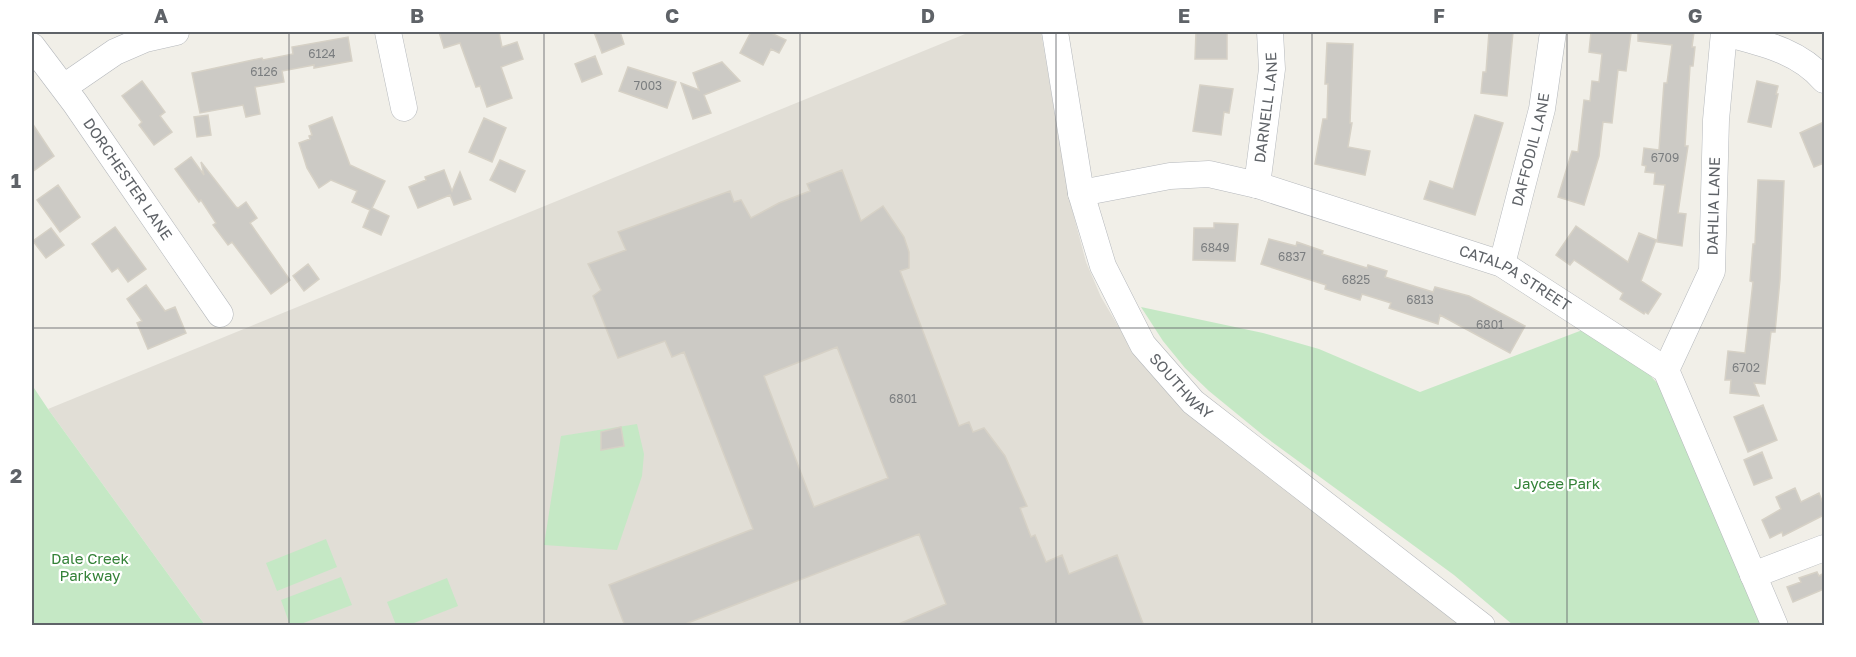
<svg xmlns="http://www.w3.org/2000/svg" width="1856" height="657" font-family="'Golos Text',sans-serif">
<rect width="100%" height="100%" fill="#f1efe8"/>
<!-- education -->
<path fill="#e1ded6" d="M970 32H1041L1069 198 1086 262 1101 297 1121 331 1147 368 1185 409 1219 439 1467 625H205L48 409Z"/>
<!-- green -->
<path fill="#c5e8c5" d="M1141 307 1263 333 1319 349 1420 392 1585 329 1646 371 1659 385 1762 625H1513L1454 575 1264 436 1209 391 1185 368 1163 341Z
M32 385 48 409 205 625H32Z
M637 424 644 454 642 476 617 550 544 545 561 436Z
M326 539 337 567 277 591 266 563Z
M341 577 352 605 298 625H290L281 600Z
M447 578 458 606 409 625H396L387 602Z"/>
<!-- building -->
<path fill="#cccac5" stroke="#d6d1c6" stroke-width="1.5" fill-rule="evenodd" d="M439 32H499L502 47 517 42 523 59 501 67 512 98 487 107 480 86 476 87 460 43 444 48Z
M594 32H620L624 44 602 53Z
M751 32H769L786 40 779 53 771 49 763 65 740 53Z
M1196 32H1227V59H1195Z
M1489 32H1513L1507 96 1481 93 1483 72H1486Z
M1591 32 1631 33 1626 71 1618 70 1612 123 1603 122 1599 156 1584 205 1558 197 1572 151 1578 152 1584 100 1590 101 1592 81 1599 82 1602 54 1589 52Z
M1638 32H1694L1692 47H1695L1693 66H1690L1685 146H1688L1678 213 1686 214 1682 246 1657 242 1665 185 1654 184 1655 173 1645 172 1646 166 1642 165 1644 148 1659 150 1664 83H1667L1672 45 1638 41Z
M348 37 352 61 314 68V65L282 71 284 82 255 87 260 114 246 117 243 105 200 113 192 73 262 58 263 60 293 54 292 47Z
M1327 43 1353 44 1350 123H1352L1348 147 1370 151 1365 175 1315 164 1323 119H1327L1328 84H1325Z
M595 56 602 74 582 82 575 64Z
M722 62 740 81 704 95 711 113 693 119 681 83 699 90 693 73Z
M628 67 676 82 667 108 619 91Z
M142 81 165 112 160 116 172 132 154 145 139 125 142 122 122 96Z
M1757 81 1778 86 1776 94H1778L1771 127 1748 122Z
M1200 85 1233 89 1229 113 1224 112 1221 135 1193 131Z
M208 115 211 135 197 137 194 117Z
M1475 115 1503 123 1475 215 1424 199 1430 181 1453 189Z
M332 117 350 165 385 181 372 208 389 216 381 235 363 227 370 210 352 202 357 191 331 180 319 188 307 168 299 143 310 139 309 136 312 135 309 126Z
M484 118 506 128 492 162 469 152Z
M1824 122V163L1814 167 1800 133Z
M32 123 54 156 32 172Z
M191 157 204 175 201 162 236 207 238 208 246 202 257 218 250 223 290 280 271 294 232 242 228 245 213 225 216 223 201 200 199 202 175 169Z
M500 160 525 171 515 192 490 180Z
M444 170 452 191 460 172 471 199 454 205 450 195 418 208 409 187 426 180 425 177Z
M842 170 861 221 883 206 904 237 909 252V268L900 271 959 426 969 422 973 432 984 428 1005 456 1027 506 1020 508 1031 537 1035 535 1046 562 1062 555 1069 574 1117 555 1144 626H894L946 604 919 534 680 626H625L609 585 753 529 684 352 672 357 665 341 618 358 593 296 601 290 588 264 626 250 618 232 730 191 734 202 741 200 751 218 779 203 810 191 807 184ZM837 347 888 478 814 507 764 376Z
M1758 180 1784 181 1780 279 1775 332H1771L1765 384 1754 383 1759 396 1730 393 1731 380H1725L1728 351 1745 353 1753 282 1750 281 1753 244H1755Z
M58 185 80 217 60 232 37 200Z
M1214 223 1238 224 1235 261 1193 260 1194 228H1214Z
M1576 226 1628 262 1639 233 1656 240 1641 281 1661 294 1648 314 1645 312 1644 314 1620 299 1623 293 1574 260 1570 265 1556 255Z
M115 227 146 269 128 282 118 268 112 272 92 244Z
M51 228 64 245 46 258 33 241Z
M1269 239 1296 246 1297 242 1323 251 1322 254 1367 268 1368 265 1387 271 1385 277 1433 292 1435 287 1469 296 1525 326 1510 353 1440 315 1438 324 1389 308 1391 303 1362 294 1360 300 1325 289 1326 285 1261 264Z
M308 264 319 279 304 291 293 276Z
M146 285 165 311 175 307 186 333 148 349 137 323 142 321 127 299Z
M1763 405 1777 440 1748 452 1734 417Z
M621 427 624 446 601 450V432Z
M1762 452 1772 478 1754 485 1744 460Z
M1795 488 1801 502 1819 493 1824 506V515L1783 536 1782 532 1770 538 1762 520 1781 509 1776 497Z
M1817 572 1819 576 1824 573V589L1793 602 1787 587 1801 582 1799 578Z"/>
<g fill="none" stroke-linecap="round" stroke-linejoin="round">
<!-- minor casing -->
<g stroke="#b5b8bc" stroke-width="27">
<g id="minor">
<path d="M388 32 404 108"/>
<path id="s1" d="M1055 32 1081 193 1103 266 1143 345 1193 402 1482 626"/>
<path d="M1724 33C1761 43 1798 50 1824 80"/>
<path id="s2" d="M32 46 75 103 220 314"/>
<path d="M64 87 115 52 145 39 176 32"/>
<path id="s3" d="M1257 185 1272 69 1270 32"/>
<path id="s4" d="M1081 193 1170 176 1209 174 1257 185 1502 264 1666 370 1775 626"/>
<path id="s5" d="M1502 264 1542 109 1553 32"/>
<path id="s6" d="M1666 370 1712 271 1716 120 1724 32"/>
<path d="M1753 575 1824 548"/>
</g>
</g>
<!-- minor -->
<use href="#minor" stroke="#fff" stroke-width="26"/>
</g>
<!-- grid -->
<path fill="none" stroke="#5f6368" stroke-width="1.5" stroke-opacity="0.55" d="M289 32V626M544 32V626M800 32V626M1056 32V626M1312 32V626M1567 32V626M32 328H1824"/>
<g text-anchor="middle" stroke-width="4.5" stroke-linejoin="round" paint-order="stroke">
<!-- number labels -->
<g font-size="12" fill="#7a7d7f">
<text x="322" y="58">6124</text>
<text x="264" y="76">6126</text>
<text x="648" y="90">7003</text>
<text x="1665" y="162">6709</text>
<text x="1215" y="252">6849</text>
<text x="1292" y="261">6837</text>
<text x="1356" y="284">6825</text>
<text x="1420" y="304">6813</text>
<text x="1490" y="329">6801</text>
<text x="1746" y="372">6702</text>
<text x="903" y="403">6801</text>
</g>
<!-- street labels -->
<g font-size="15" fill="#5f6368" stroke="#fff">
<text dy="5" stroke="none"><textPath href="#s3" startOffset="78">DARNELL LANE</textPath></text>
<text dy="5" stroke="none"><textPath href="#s5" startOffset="118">DAFFODIL LANE</textPath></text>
<text dy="5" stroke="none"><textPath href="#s2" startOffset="164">DORCHESTER LANE</textPath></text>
<text dy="5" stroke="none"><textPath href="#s6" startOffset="174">DAHLIA LANE</textPath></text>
<text dy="5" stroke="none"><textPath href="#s4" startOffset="454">CATALPA STREET</textPath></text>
<text dy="5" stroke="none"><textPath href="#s1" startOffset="384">SOUTHWAY</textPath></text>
</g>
<!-- park labels -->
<g font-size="15" fill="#348238" stroke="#fff">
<text x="1557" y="489">Jaycee Park</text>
<text x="90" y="564">Dale Creek<tspan x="90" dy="17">Parkway</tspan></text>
</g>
</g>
<!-- border -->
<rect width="1856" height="657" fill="none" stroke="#ffffff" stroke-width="66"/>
<rect x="33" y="33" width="1790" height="591" fill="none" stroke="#5f6368" stroke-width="2"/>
<g font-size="20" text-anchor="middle" font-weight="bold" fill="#5f6368">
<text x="161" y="23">A</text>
<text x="417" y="23">B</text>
<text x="672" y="23">C</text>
<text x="928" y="23">D</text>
<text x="1184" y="23">E</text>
<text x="1439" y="23">F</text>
<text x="1695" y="23">G</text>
<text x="16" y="188">1</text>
<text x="16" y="483">2</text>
</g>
</svg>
